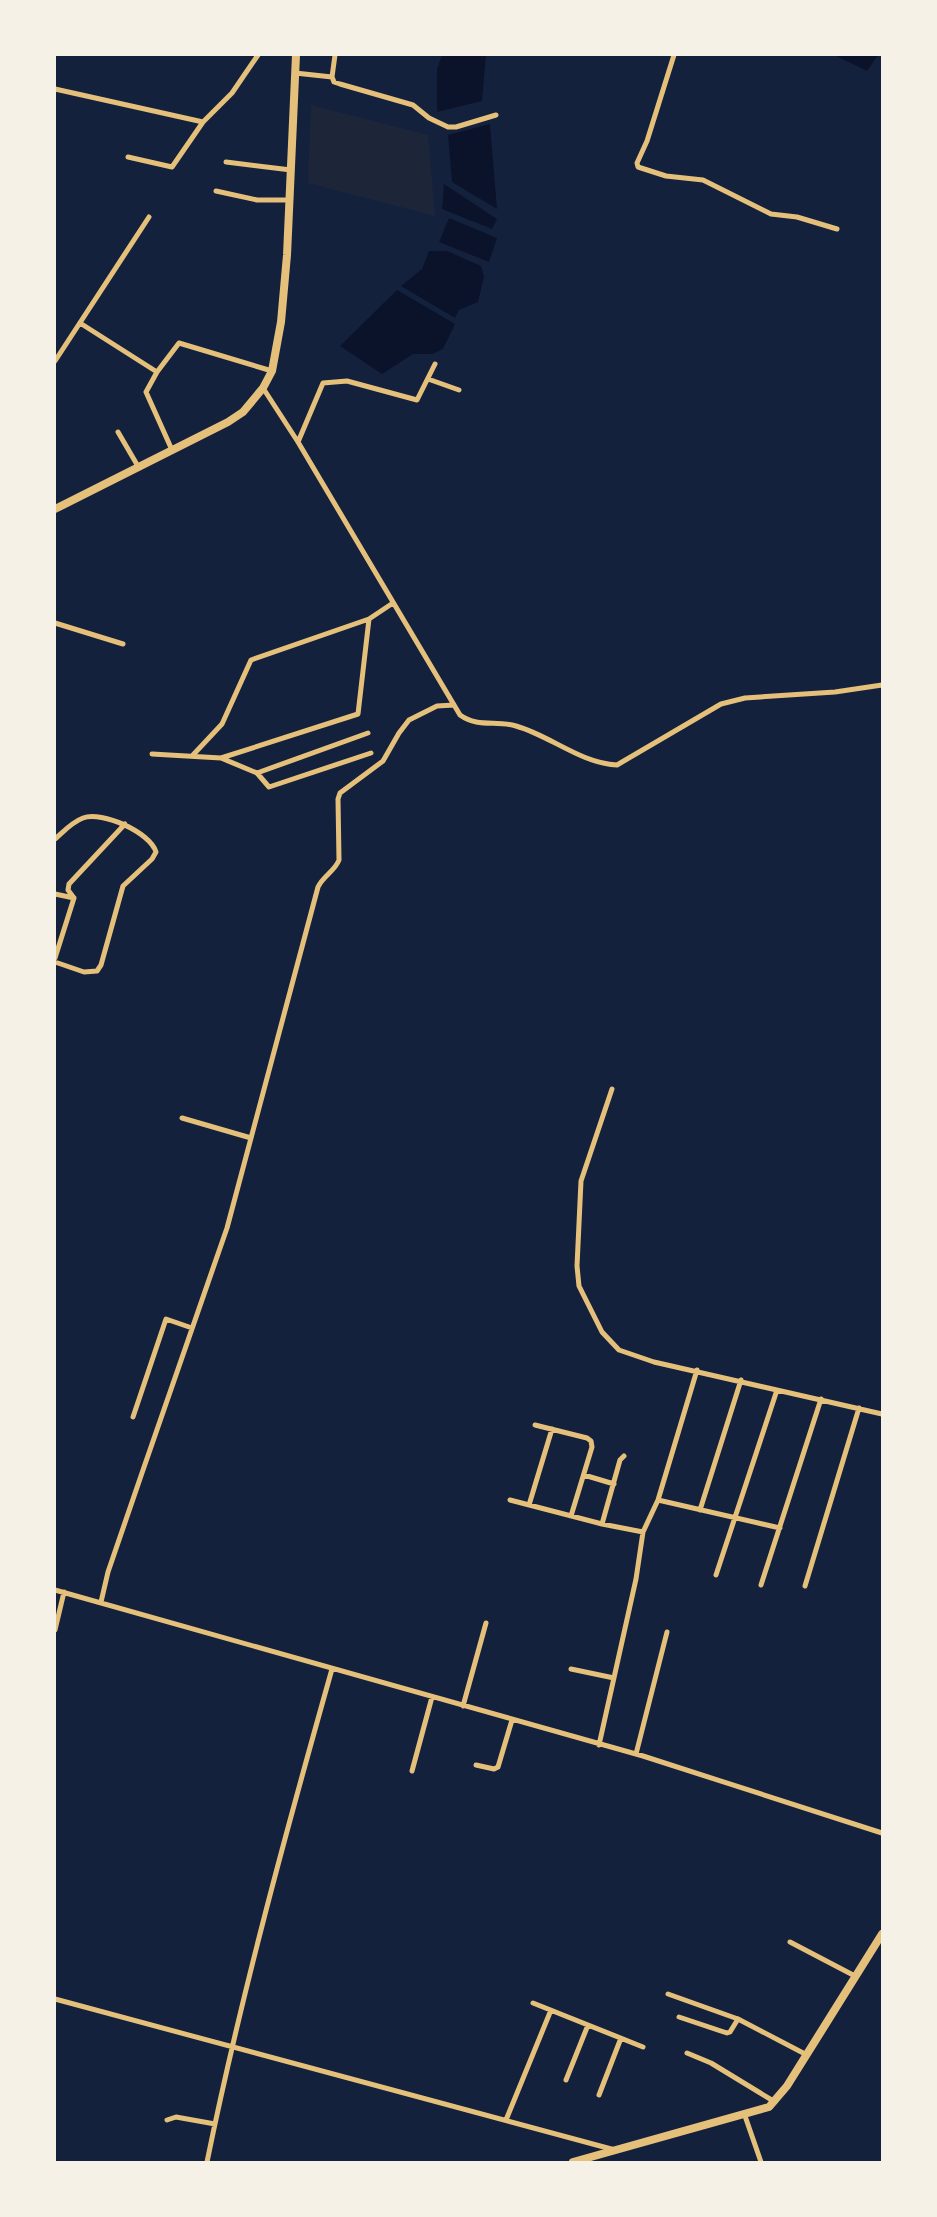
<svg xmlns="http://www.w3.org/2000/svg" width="937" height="2217" font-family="'Libre Baskerville',serif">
<rect width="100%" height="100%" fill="#14213d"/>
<!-- green -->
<path fill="#1d2539" d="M311 105 428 135 435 216 308 183Z"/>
<!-- water -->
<path fill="#0b132b" d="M442 55H486L482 101 437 112V69Z
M834 55H878L867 71Z
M490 124 497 209 452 182 448 135Z
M444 184 497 219 492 229 442 209Z
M449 218 497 238 489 262 439 242Z
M429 251H447L481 266 484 277 478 302 459 310 455 318 401 286 422 269Z
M397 290 455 324 443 349 432 354H413L382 374 340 346Z"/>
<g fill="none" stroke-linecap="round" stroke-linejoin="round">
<!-- minor -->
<path stroke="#e5c07b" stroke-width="5" d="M674 55 647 141 637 163 638 167 666 176 703 180 771 214 797 217 837 229
M295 73 332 77 334 82 340 84 413 105 429 118 448 127H456L496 115
M332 77 335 55
M55 89 203 122 232 93 258 55
M128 157 172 167 203 122
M226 162 291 170
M216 191 257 200H290
M80 323 157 372
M55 361 149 217
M428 379 459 390
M263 388 298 442 460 715C478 728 496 720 516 726 551 736 580 763 617 765L721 704 745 698 835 692 882 685
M118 432 139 468
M298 442 323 383 347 381 417 400 435 364
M172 450 146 392 157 372 179 343 272 371
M55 623 123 644
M152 754 221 758 358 714 369 619 393 603
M192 756 222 724 251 660 369 619
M221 758 257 773 368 733
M257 773 269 787 371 753
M55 839C63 832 72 822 83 818 102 811 150 832 156 852L152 859 123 886 101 965 97 971 84 972 55 962
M55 894 74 898 68 890 69 884 125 824
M55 958 74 898
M612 1089 581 1181 577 1266 579 1286 602 1332 619 1350 654 1362 882 1414
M182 1118 251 1138
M133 1417 166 1319 192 1328
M535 1425 587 1438 591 1441 592 1447 571 1516
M584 1475 614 1484
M510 1500 602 1524 643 1532
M658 1500 780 1528
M529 1505 552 1429
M700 1510 741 1380
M602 1524 620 1460 624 1456
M716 1575 777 1390
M761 1585 821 1399
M805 1586 859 1408
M55 1590 643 1756 882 1833
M101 1602 108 1572 143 1470 227 1228 318 887C323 876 335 871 339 860L338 799 340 793 383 761 399 733 409 720 437 706 454 705
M55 1630 64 1592
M571 1669 614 1678
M463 1706 486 1623
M599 1745 636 1579 643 1532 658 1500 697 1370
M636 1754 667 1632
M476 1765 494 1769 498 1767 512 1720
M412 1771 432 1697
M790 1942 855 1976
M668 1994 738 2019 807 2055
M55 1999 615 2150
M533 2003 643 2047
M679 2017 727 2033 730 2032 738 2019
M687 2053 711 2063 775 2102
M566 2080 588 2025
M599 2095 621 2038
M745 2116 761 2162
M167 2120 176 2117 215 2124
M506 2120 551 2010
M207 2162C241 1996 286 1832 332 1669"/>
<!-- secondary -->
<path stroke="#e5c07b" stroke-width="8" d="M55 509 228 422 243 412 263 388 272 371 281 322 287 255 296 55
M573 2162 769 2107 787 2086 882 1934"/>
</g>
<!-- border -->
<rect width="937" height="2217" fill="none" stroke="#f6f1e7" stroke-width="112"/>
</svg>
